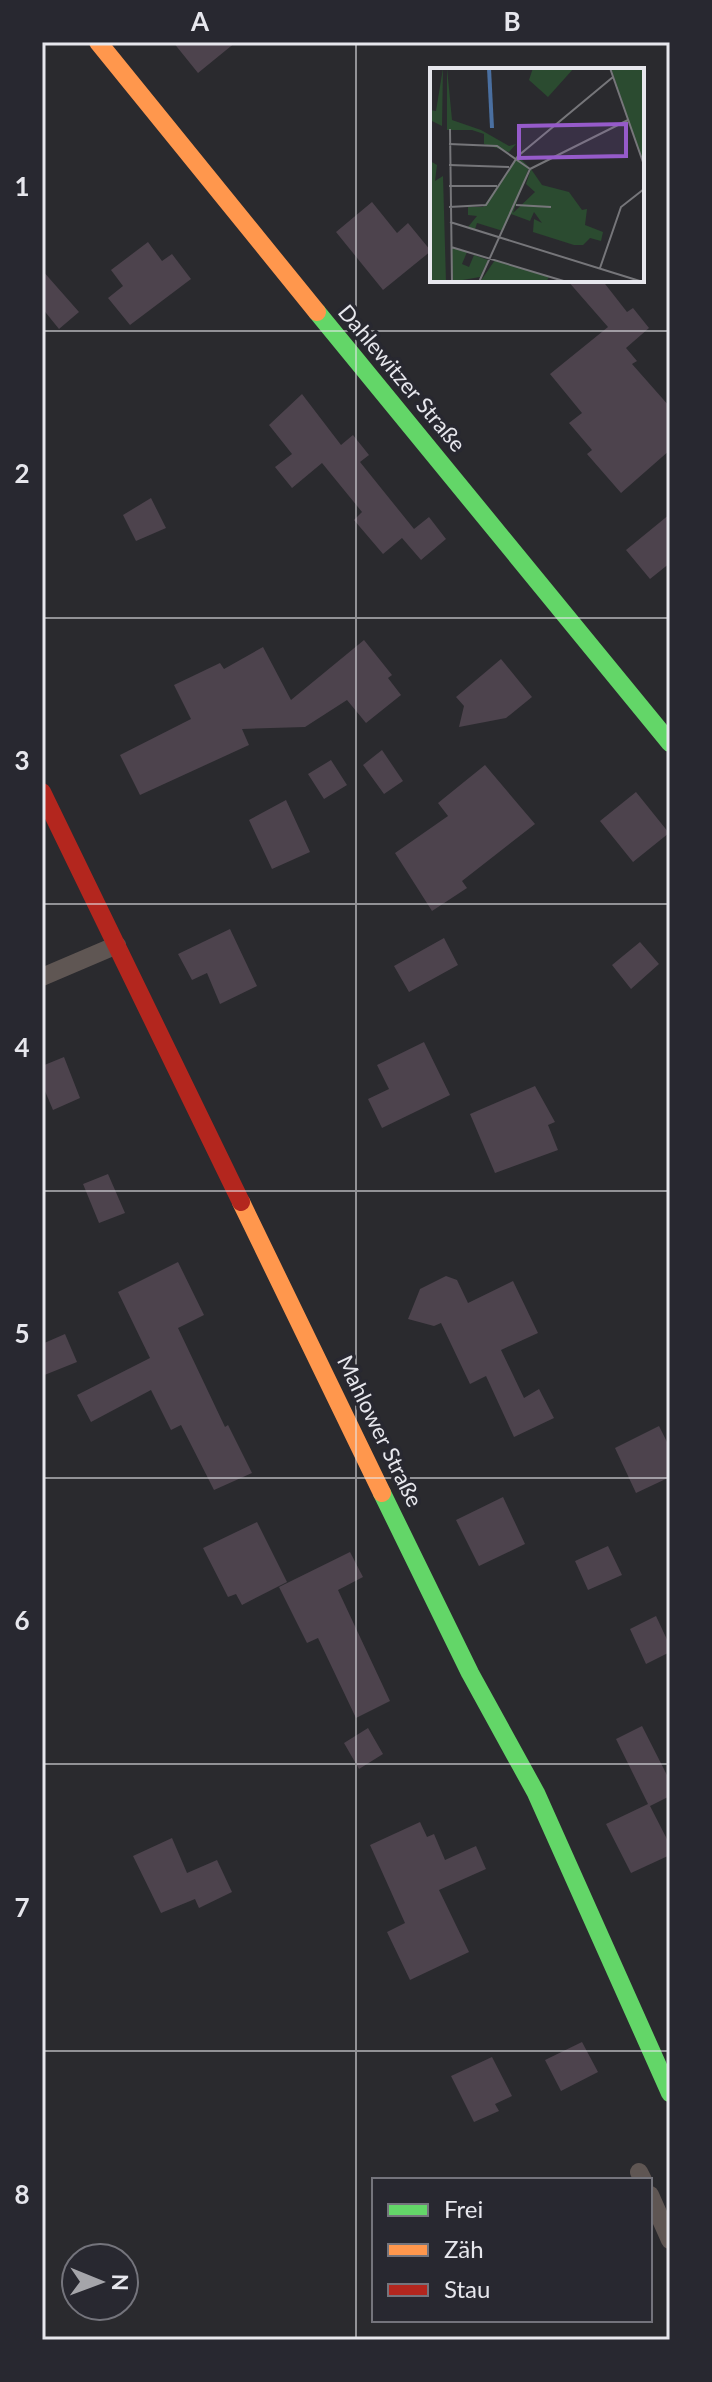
<svg xmlns="http://www.w3.org/2000/svg" width="712" height="2382" font-family="Lato,sans-serif">
<rect width="100%" height="100%" fill="#2a2a2e"/>
<!-- building -->
<path fill="#4d434d" d="M173 42H236L198 73Z
M372 202 397 233 408 223 431 251 383 290 336 232Z
M148 242 162 261 172 254 191 279 130 325 108 298 123 286 111 270Z
M42 270 79 312 59 329 42 308Z
M567 280H602L627 312 633 308 649 328 626 348 637 361 632 364 670 407V450L621 493 587 454 592 450 569 423 582 413 550 374 608 327Z
M302 394 341 445 353 435 369 455 360 462 414 529 404 537 429 517 446 539 421 560 402 538 383 554 354 520 362 512 322 463 292 488 275 467 292 454 269 425Z
M151 498 166 528 136 541 123 515Z
M670 514V563L650 579 626 550Z
M364 640 392 675 388 678 401 695 366 723 347 700 305 727 242 729 249 745 140 795 120 755 191 719 174 685 220 663 224 669 263 647 291 700Z
M501 659 532 697 506 718 459 727 464 706 456 697Z
M382 750 403 781 384 794 363 765Z
M331 760 347 785 324 799 308 774Z
M485 765 535 824 462 881 467 888 432 911 395 853 448 816 438 803Z
M636 792 669 833 633 862 600 821Z
M286 800 310 852 272 869 249 820Z
M230 929 257 986 220 1004 207 973 192 980 178 954Z
M444 938 458 965 409 992 394 966Z
M640 942 659 964 631 989 612 965Z
M424 1042 450 1095 382 1128 368 1099 389 1089 377 1065Z
M64 1057 80 1098 53 1110 42 1084V1066Z
M535 1086 555 1122 548 1125 558 1150 495 1173 470 1114Z
M108 1174 125 1213 99 1223 83 1184Z
M178 1262 204 1315 178 1328 225 1427 228 1425 252 1473 214 1490 181 1425 171 1430 151 1390 91 1422 77 1395 150 1358 118 1292Z
M446 1276 457 1280 468 1303 513 1281 538 1333 501 1350 524 1398 539 1389 554 1418 514 1437 486 1376 470 1384 441 1323 434 1326 408 1319 420 1289Z
M65 1334 77 1362 42 1376V1344Z
M659 1426 670 1448V1477L636 1493 615 1448Z
M503 1497 525 1544 479 1566 456 1520Z
M257 1522 287 1582 242 1605 236 1594 228 1597 203 1548Z
M608 1546 622 1575 588 1590 575 1561Z
M350 1552 363 1577 338 1590 390 1701 356 1718 318 1638 307 1643 279 1587Z
M656 1616 670 1646V1652L646 1664 630 1629Z
M642 1726 670 1781V1796L650 1806 670 1845V1855L631 1873 606 1824 648 1804 616 1739Z
M368 1728 383 1754 359 1769 344 1743Z
M420 1822 427 1837 434 1834 445 1860 476 1846 486 1869 439 1890 469 1952 410 1980 387 1932 405 1923 370 1845Z
M172 1838 187 1873 217 1860 232 1892 199 1908 195 1899 161 1913 133 1856Z
M582 2042 598 2072 561 2091 545 2060Z
M492 2057 512 2096 495 2104 499 2111 474 2122 451 2076Z"/>
<g fill="none" stroke-linecap="round" stroke-linejoin="round">
<!-- lane -->
<path stroke="#5f5653" stroke-width="18" d="M42 977 117 945
M639 2172 643 2180
M650 2195 670 2240"/>
<!-- fast -->
<path stroke="#63d668" stroke-width="18" d="M317 312 670 743
M382 1493 470 1673 536 1793 670 2093"/>
<!-- slow -->
<path stroke="#ff974d" stroke-width="18" d="M98 42 317 312
M241 1202 382 1493"/>
<!-- jam -->
<path stroke="#b3261e" stroke-width="18" d="M42 792 241 1202"/>
</g>
<!-- grid -->
<path fill="none" stroke="#e7e7ed" stroke-width="2" stroke-opacity="0.55" d="M356 42V2340M42 331H670M42 618H670M42 904H670M42 1191H670M42 1478H670M42 1764H670M42 2051H670"/>
<g text-anchor="middle" stroke-width="7" stroke-linejoin="round" paint-order="stroke">
<!-- street labels -->
<g font-size="22" fill="#e7e7ed" stroke="#282830">
<text transform="translate(402 378) rotate(50)" y="8">Dahlewitzer Straße</text>
<text transform="translate(380 1431) rotate(64)" y="8">Mahlower Straße</text>
</g>
</g>
<!-- overview -->
<g transform="translate(430 68)">
<rect width="214" height="214" fill="#2a2a2e"/>
<path d="M13 0 12 58 0 52V42L6 43ZM17 0 22 52 51 62 79 78 86 76 79 84 54 76V66L42 62H17ZM103 0H144L118 29 99 12ZM181 0H214V97ZM88 88 99 99 83 145 105 124 96 116 101 101 112 117 139 124 152 142 157 141 155 157 173 164 171 173 160 170 153 177H144L103 164 104 151 112 155 104 144 100 153 81 146 73 163 47 155 45 161 38 159 47 148 38 147V139H53ZM0 93 7 97 5 113 13 108 16 214H0ZM21 179 37 184 32 196 39 199 44 187 58 192 50 209 21 214ZM65 192 119 209 116 214H50Z" fill="#2b4b30"/>
<path fill="none" stroke="#4a6fa0" stroke-width="4" d="M59 0 62 60"/>
<path fill="none" stroke="#76767a" stroke-width="2" d="M180 0 214 97M20 61 22 214M19 76 67 78 100 101M19 97 79 99M100 101 198 52M19 118H67M86 137 121 139M19 139 56 137 88 88 183 9M20 154 213 214M21 179 137 214M170 200 191 139 214 121M49 214 100 101"/>
<path fill="#965bca" fill-opacity="0.15" stroke="#965bca" stroke-width="4" d="M196 56V88L89 90V58Z"/>
<rect width="214" height="214" fill="none" stroke="#e7e7ed" stroke-width="4"/>
</g>
<!-- border -->
<rect width="712" height="2382" fill="none" stroke="#282830" stroke-width="88"/>
<!-- legend -->
<rect x="372" y="2178" width="280" height="144" fill="#282830" stroke="#74747c" stroke-width="2"/>
<rect x="388" y="2204" width="40" height="12" fill="#63d668" stroke="#74747c" stroke-width="2"/>
<text x="444" y="2218" font-size="24" fill="#e7e7ed">Frei</text>
<rect x="388" y="2244" width="40" height="12" fill="#ff974d" stroke="#74747c" stroke-width="2"/>
<text x="444" y="2258" font-size="24" fill="#e7e7ed">Zäh</text>
<rect x="388" y="2284" width="40" height="12" fill="#b3261e" stroke="#74747c" stroke-width="2"/>
<text x="444" y="2298" font-size="24" fill="#e7e7ed">Stau</text>
<!-- north arrow -->
<g transform="translate(100 2282) rotate(91)"><circle r="38" fill="#282830" stroke="#74747c" stroke-width="2"/>
<path d="M0-6L14 30L0 20L-14 30Z" fill="#a5a5aa"/>
<text y="-12" font-size="22" font-weight="bold" text-anchor="middle" fill="#e7e7ed">N</text>
</g>
<rect x="44" y="44" width="624" height="2294" fill="none" stroke="#e7e7ed" stroke-width="3"/>
<g font-size="26" text-anchor="middle" font-weight="bold" fill="#e7e7ed">
<text x="200" y="31">A</text>
<text x="512" y="31">B</text>
<text x="22" y="196">1</text>
<text x="22" y="483">2</text>
<text x="22" y="770">3</text>
<text x="22" y="1057">4</text>
<text x="22" y="1343">5</text>
<text x="22" y="1630">6</text>
<text x="22" y="1917">7</text>
<text x="22" y="2204">8</text>
</g>
</svg>
